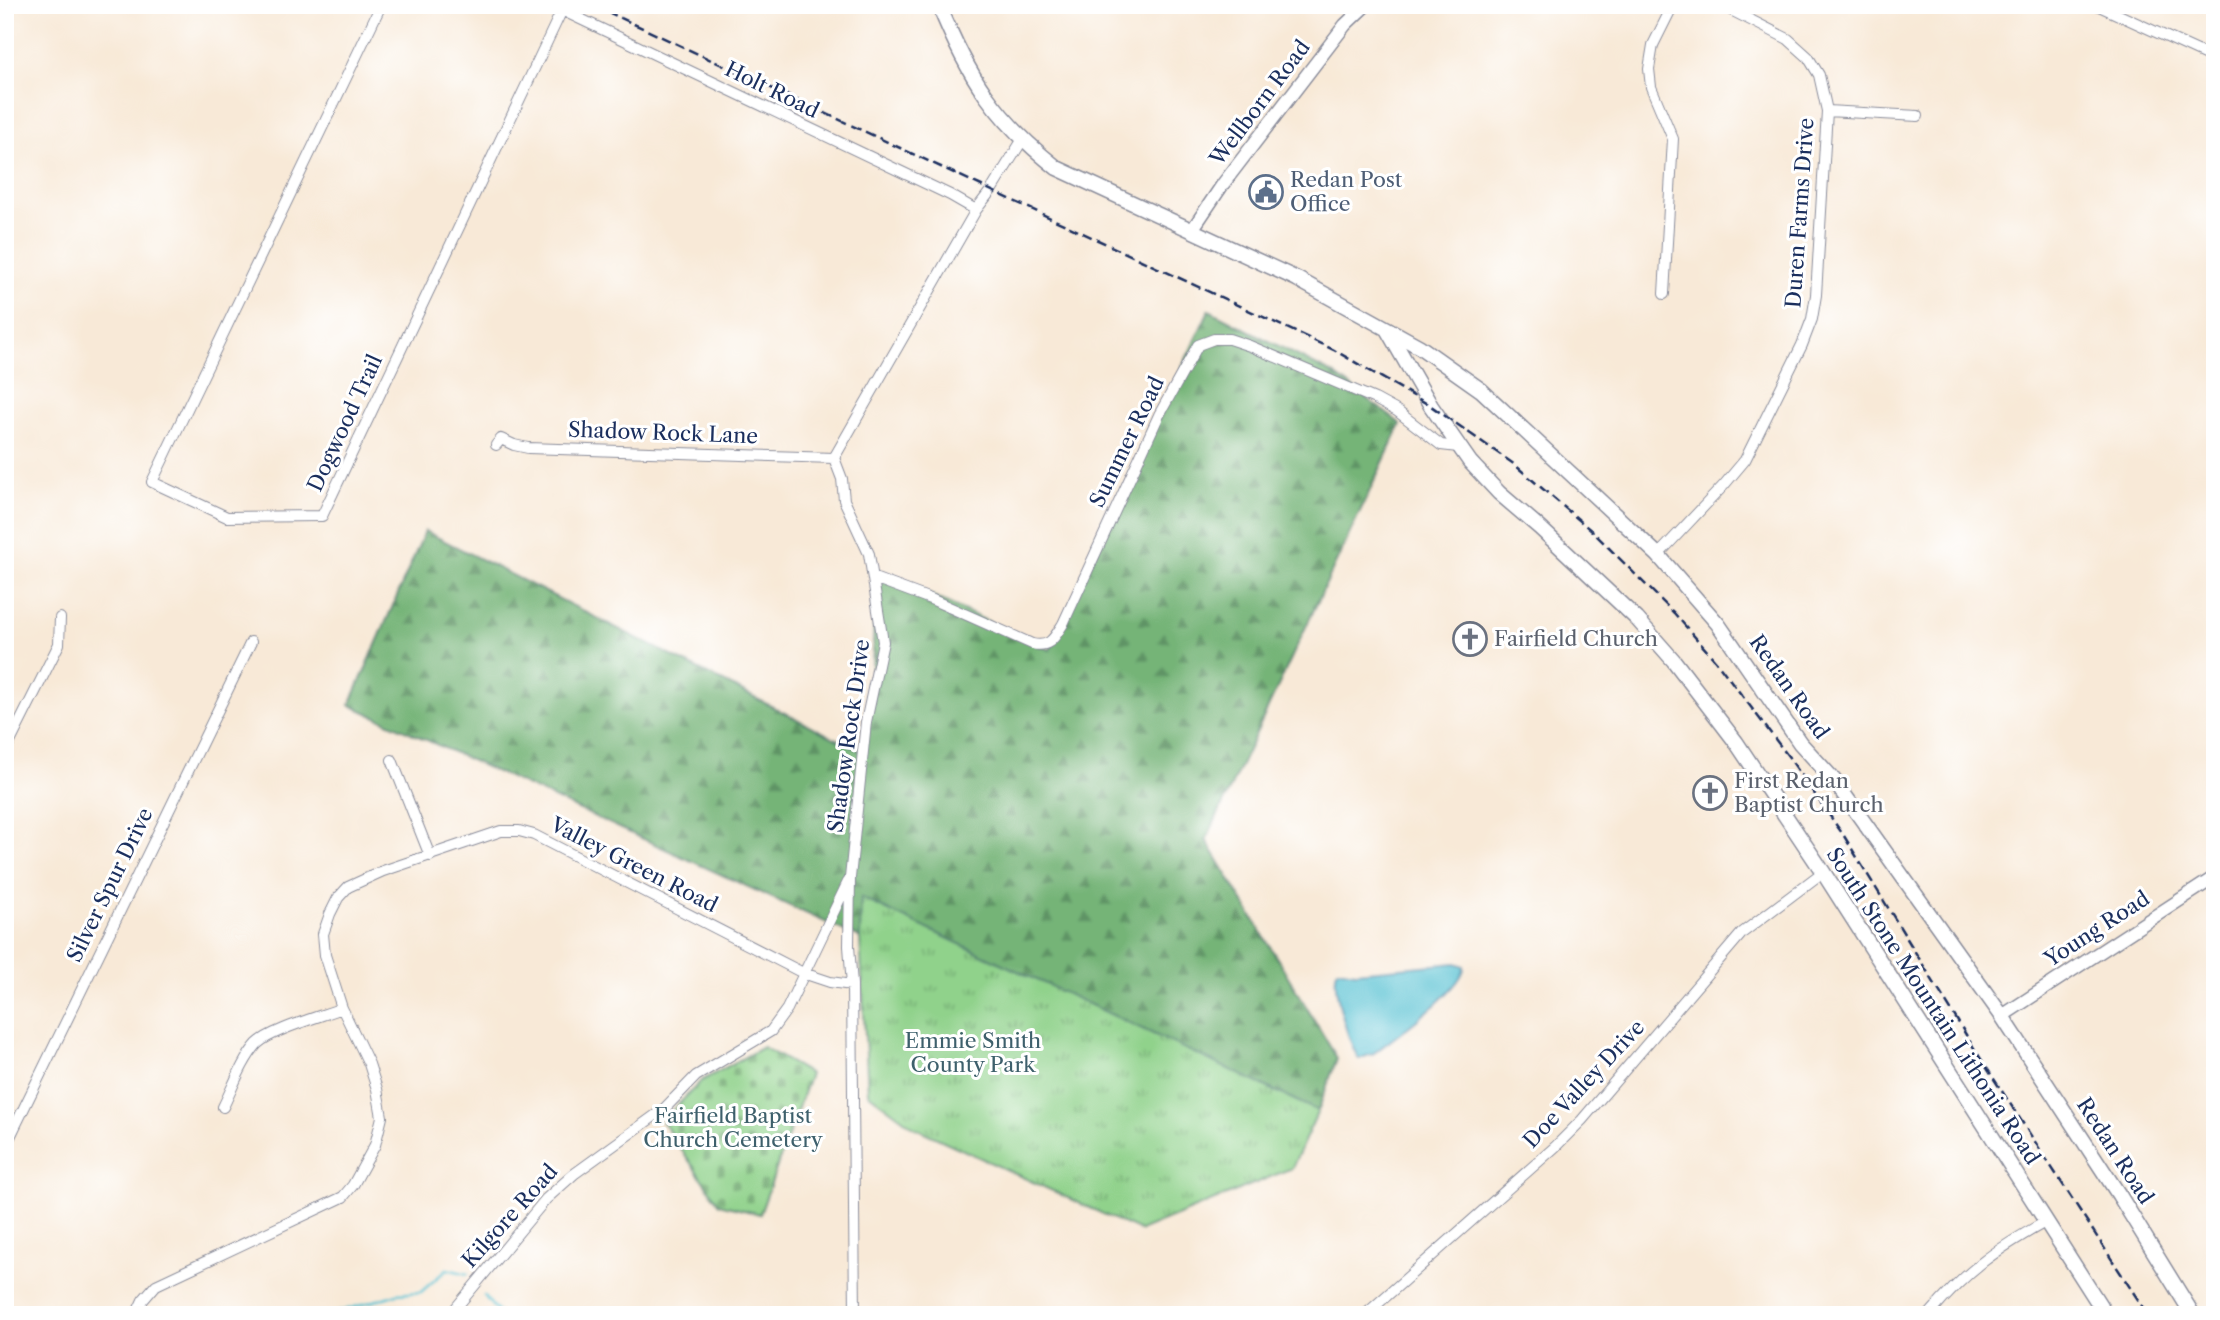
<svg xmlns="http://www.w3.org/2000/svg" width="2220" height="1320" font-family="'Libre Caslon Text',serif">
<defs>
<pattern id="forest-firs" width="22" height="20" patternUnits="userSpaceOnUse" patternTransform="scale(1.75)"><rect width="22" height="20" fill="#74b477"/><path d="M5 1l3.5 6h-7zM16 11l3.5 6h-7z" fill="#5e9365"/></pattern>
<pattern id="cemetery-stones" width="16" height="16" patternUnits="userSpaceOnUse" patternTransform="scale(1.75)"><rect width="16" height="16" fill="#90d28b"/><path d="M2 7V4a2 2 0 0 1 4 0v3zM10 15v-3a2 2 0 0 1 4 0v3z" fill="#75ab75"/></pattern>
<pattern id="park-tufts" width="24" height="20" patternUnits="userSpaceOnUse" patternTransform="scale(1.75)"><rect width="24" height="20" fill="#90d28b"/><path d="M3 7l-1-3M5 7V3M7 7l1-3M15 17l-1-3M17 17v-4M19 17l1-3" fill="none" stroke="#75ab75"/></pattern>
</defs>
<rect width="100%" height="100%" fill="#fff"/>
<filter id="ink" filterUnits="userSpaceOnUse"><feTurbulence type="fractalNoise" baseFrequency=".0143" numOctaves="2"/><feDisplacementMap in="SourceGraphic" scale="14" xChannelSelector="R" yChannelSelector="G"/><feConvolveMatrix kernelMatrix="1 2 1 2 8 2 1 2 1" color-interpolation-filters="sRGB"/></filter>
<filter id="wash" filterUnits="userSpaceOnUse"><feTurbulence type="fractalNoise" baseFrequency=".00686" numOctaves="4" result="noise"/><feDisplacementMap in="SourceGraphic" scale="28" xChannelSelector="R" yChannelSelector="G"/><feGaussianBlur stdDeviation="1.57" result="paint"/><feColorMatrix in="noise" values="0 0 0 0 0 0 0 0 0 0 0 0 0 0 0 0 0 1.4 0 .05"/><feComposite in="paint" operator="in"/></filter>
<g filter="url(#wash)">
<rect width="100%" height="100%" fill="#f8e9d7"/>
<!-- forest -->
<path fill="url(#forest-firs)" stroke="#48726a" stroke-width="2" d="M1209 310 1335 375 1401 424 1206 840 1337 1058 1318 1111 861 898 860 938 350 705 425 531 864 753 871 697 876 570 1050 650Z"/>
<!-- cemetery -->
<path fill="url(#cemetery-stones)" stroke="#568074" stroke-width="2" d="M763 1047 810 1074 760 1214 719 1204 662 1121 701 1081Z"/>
<!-- park -->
<path fill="url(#park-tufts)" stroke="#568074" stroke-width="2" d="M861 898 1318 1111 1292 1168 1140 1231 915 1128 868 1093 860 938Z"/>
<!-- water -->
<path fill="#57c1d2" stroke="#397898" stroke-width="2" d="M1456 963 1464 966C1466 987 1392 1039 1374 1053L1359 1059C1350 1045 1329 983 1338 969L1355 972Z"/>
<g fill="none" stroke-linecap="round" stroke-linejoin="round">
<!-- stream -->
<path stroke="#57c1d2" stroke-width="2.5" d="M484 1296 500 1315
M38 1315H47
M329 1315 397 1294 421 1292 447 1269 468 1274"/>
</g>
</g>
<g filter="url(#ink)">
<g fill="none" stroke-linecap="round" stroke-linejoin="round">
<!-- minor casing -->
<g stroke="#8a8c9a" stroke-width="12">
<path id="minor" d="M381 5 152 482 227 517 322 516 562 10
M551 5 950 195 976 210
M2097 5 2215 59
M1827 111 1918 116
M1664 294 1673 139 1651 87 1649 69 1653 45 1673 5
M496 445 501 439 514 445 528 448 834 458
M1658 555 1724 485 1745 460 1802 345 1812 319 1816 295 1827 111 1819 75 1808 57 1788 39 1721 5
M874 578 933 600 1032 644C1050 648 1054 638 1063 624L1159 415 1198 345 1214 339H1229L1250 346 1375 399 1397 411 1441 445 1458 447
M5 752 59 644 60 618
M392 760 430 856
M223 1107C233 1087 242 1061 257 1044 271 1030 322 1016 342 1008
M5 1147 251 642
M136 1315 143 1300 156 1285 343 1197 353 1185 375 1145 382 1117 377 1089 369 1064 342 1008 325 955 323 934 330 914 338 898 348 887 383 871 501 831H519L534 835 803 973 830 982 852 985
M450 1315 546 1199 574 1174 664 1109 696 1076 771 1031 787 1009 848 882
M855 1315 852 985 849 946 850 878 866 722 883 642 869 554 844 500 842 479 834 458 976 210 992 189 1023 139
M1365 1315 1555 1147 1582 1120 1742 933 1823 872
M1929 1315C1968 1269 1995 1250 2047 1221"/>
</g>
<!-- tertiary casing -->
<g stroke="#8a8c9a" stroke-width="15">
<path id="tertiary" d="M1192 230 1223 184 1345 25 1366 5
M2002 1016 2215 877"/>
</g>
<!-- secondary casing -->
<g stroke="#8a8c9a" stroke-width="17">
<path id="secondary" d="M939 5C968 77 995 119 1057 168L1297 279 1420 347 1481 390 1658 555 1718 624 1800 743 1833 779 2002 1016 2119 1195 2193 1315
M1388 331 1431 406 1470 462 1499 493 1540 528 1637 619 1674 661 1736 742 1823 872 2106 1315"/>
</g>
<!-- minor -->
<use href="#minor" stroke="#fff" stroke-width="10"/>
<!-- tertiary -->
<use href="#tertiary" stroke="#fff" stroke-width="12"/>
<!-- secondary -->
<use href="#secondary" stroke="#fff" stroke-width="14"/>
<!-- rail -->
<path stroke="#1b2f5e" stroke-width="2.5" stroke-dasharray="10 5" stroke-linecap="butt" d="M593 5 1334 350 1431 406 1515 465 1593 532 1674 613 1715 660 1788 756 1844 836 1979 1056 2148 1315"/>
</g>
</g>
<!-- icons -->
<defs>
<g id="civic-ring" transform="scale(1.75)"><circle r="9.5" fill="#fff" stroke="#5c6f8a" stroke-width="1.5"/><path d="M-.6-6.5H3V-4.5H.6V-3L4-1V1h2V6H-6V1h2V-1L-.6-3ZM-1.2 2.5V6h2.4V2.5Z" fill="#5c6f8a"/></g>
<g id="church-ring" transform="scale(1.75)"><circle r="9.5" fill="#fff" stroke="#6b7280" stroke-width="1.5"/><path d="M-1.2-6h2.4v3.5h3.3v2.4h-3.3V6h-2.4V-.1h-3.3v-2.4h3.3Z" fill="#6b7280"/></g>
</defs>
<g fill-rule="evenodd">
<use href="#civic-ring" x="1266" y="192"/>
<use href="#church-ring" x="1470" y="639"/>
<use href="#church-ring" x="1710" y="793"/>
</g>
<g text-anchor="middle" stroke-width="6" stroke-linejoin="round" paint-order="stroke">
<!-- street labels -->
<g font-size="21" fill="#1b2f5e" stroke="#fff">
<text transform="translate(772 90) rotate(26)" y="7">Holt Road</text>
<text transform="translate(1260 103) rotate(-53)" y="7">Wellborn Road</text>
<text transform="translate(1800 213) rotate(-86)" y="7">Duren Farms Drive</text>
<text transform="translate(345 423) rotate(-65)" y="7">Dogwood Trail</text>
<text transform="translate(663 433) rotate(2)" y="7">Shadow Rock Lane</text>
<text transform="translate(1127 442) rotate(-64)" y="7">Summer Road</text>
<text transform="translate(1789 687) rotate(55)" y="7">Redan Road</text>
<text transform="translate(849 736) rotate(-82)" y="7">Shadow Rock Drive</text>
<text transform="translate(634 865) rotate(27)" y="7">Valley Green Road</text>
<text transform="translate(110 885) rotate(-64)" y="7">Silver Spur Drive</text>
<text transform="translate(2097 929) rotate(-33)" y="7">Young Road</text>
<text transform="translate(1933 1006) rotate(57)" y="7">South Stone Mountain Lithonia Road</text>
<text transform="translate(1584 1084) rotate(-47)" y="7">Doe Valley Drive</text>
<text transform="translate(2115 1151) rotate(57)" y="7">Redan Road</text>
<text transform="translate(510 1216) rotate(-48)" y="7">Kilgore Road</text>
</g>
<!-- service labels -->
<g font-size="21" fill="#4e5e75" stroke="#fff" text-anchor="start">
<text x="1290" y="187">Redan Post<tspan x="1290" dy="24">Office</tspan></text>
</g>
<!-- worship labels -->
<g font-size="21" fill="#5b616d" stroke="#fff" text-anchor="start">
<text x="1494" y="646">Fairfield Church</text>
<text x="1734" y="788">First Redan<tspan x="1734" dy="24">Baptist Church</tspan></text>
</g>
<!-- park labels -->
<g font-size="21" fill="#3e606c" stroke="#fff">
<text x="973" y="1048">Emmie Smith<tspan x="973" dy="24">County Park</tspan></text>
<text x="733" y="1123">Fairfield Baptist<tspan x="733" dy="24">Church Cemetery</tspan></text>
</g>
</g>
<!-- margin -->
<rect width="2220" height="1320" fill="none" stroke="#fff" stroke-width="28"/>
</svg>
